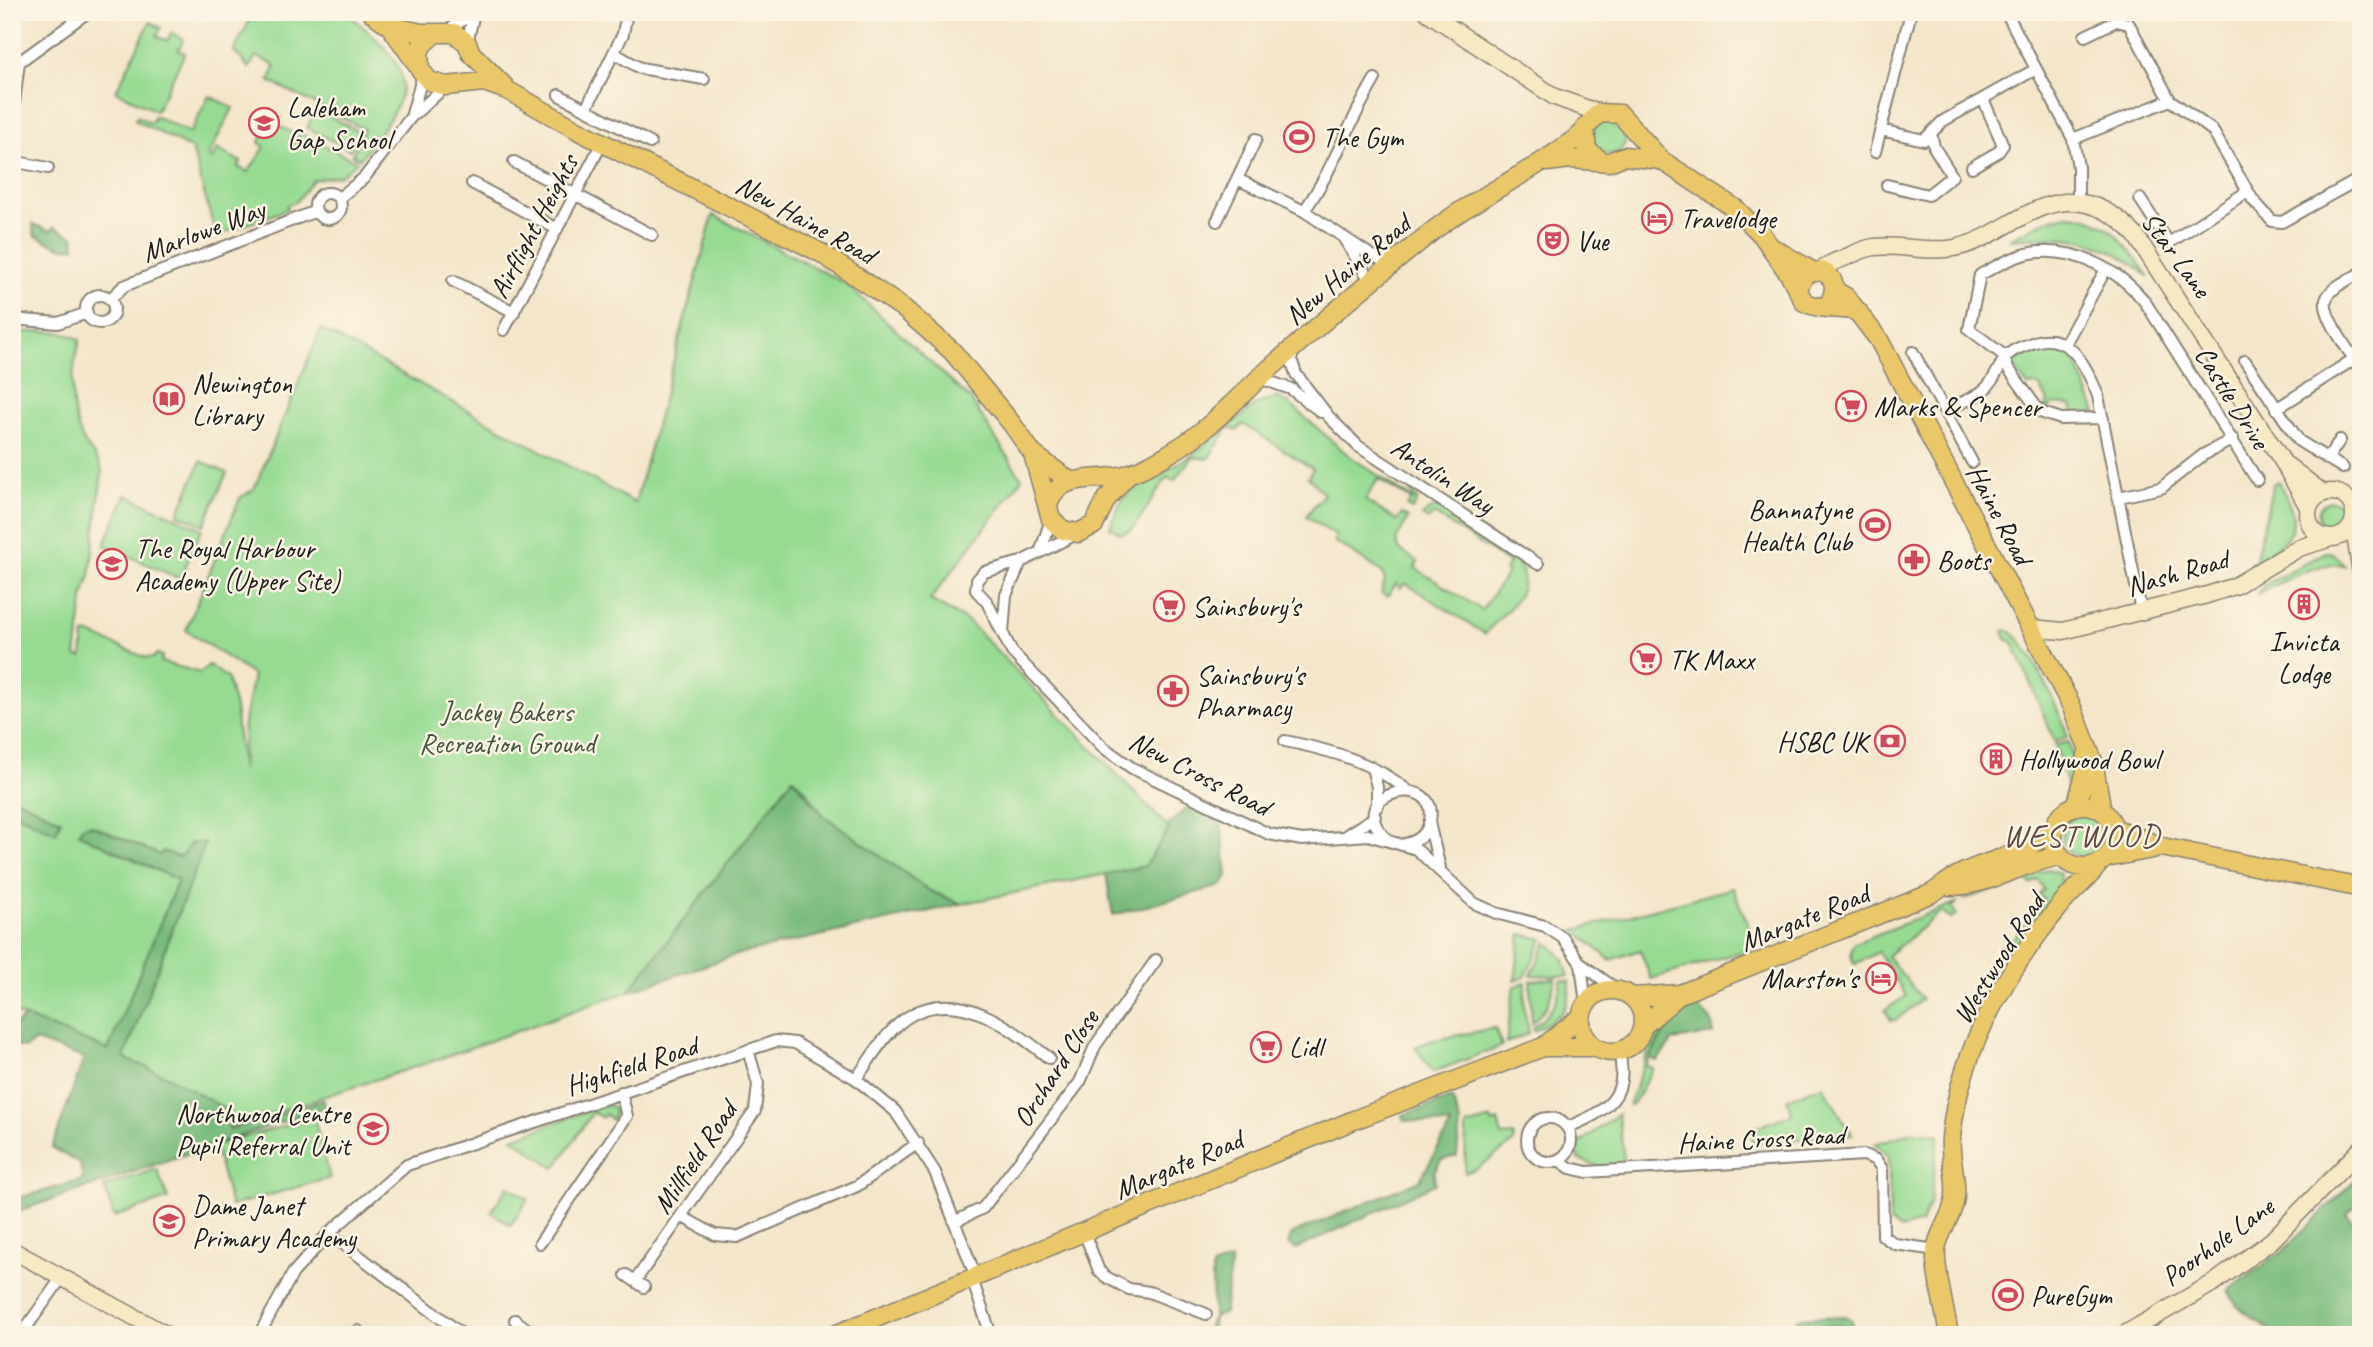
<svg xmlns="http://www.w3.org/2000/svg" width="2373" height="1347" font-family="Caveat,sans-serif">
<rect width="100%" height="100%" fill="#fcf5e5"/>
<filter id="ink" filterUnits="userSpaceOnUse"><feTurbulence type="fractalNoise" baseFrequency=".0143" numOctaves="2"/><feDisplacementMap in="SourceGraphic" scale="14" xChannelSelector="R" yChannelSelector="G"/><feConvolveMatrix kernelMatrix="1 2 1 2 8 2 1 2 1" color-interpolation-filters="sRGB"/></filter>
<filter id="wash" filterUnits="userSpaceOnUse"><feTurbulence type="fractalNoise" baseFrequency=".00686" numOctaves="4" result="noise"/><feDisplacementMap in="SourceGraphic" scale="28" xChannelSelector="R" yChannelSelector="G"/><feGaussianBlur stdDeviation="1.57" result="paint"/><feColorMatrix in="noise" values="0 0 0 0 0 0 0 0 0 0 0 0 0 0 0 0 0 1.4 0 .05"/><feComposite in="paint" operator="in"/></filter>
<g filter="url(#wash)">
<rect width="100%" height="100%" fill="#f4e6cb"/>
<!-- green -->
<path fill="#97db93" stroke="#5a7c58" stroke-width="2" d="M236 12H346C419 74 418 85 360 159L352 155 364 129 269 81 276 66 256 56 249 68 234 51 250 20Z
M150 22 161 28 157 36 167 41 171 33 184 39 178 50 185 53 156 111 116 91Z
M209 96 233 108 208 156 212 159 217 149 241 162 238 167 248 172 265 147 259 143 270 121 297 135 293 148 301 133 357 162 341 175 313 180 296 202 287 205 288 209 216 236 192 149 135 120 137 116 151 123 155 116 190 133Z
M316 109 360 132 350 150 307 128Z
M1592 137a17 17 0 1 1 34 0a17 17 0 1 1-34 0Z
M713 215 845 283 971 400 1022 479 930 600 968 621 1167 826 1169 829 1145 866 961 904 930 891 823 815 805 789 793 778 629 991 439 1059 231 1127 124 1058 205 843 178 857 163 851 160 856 91 825 79 834 178 880 108 1051 12 1012V331C39 334 58 327 80 340 71 372 68 407 82 438 88 451 99 457 102 471L90 576 84 593 76 656 82 658 84 635 88 633 146 658H153L157 654 162 656 161 662 200 673 209 665 227 678 235 708 242 771 244 722 253 675 186 630 240 498 254 489 321 329 635 503Z
M2067 215C2109 216 2127 246 2149 277 2104 237 2067 234 2009 239L2045 221Z
M2042 344 2074 357 2096 413 2073 415 2071 405 2052 404 2048 410H2044L2048 401 2039 385 2028 386 2010 364Z
M1277 397 1291 405 1348 455 1414 500 1410 490 1411 487 1418 500 1412 510 1407 506 1411 500 1378 479 1365 500 1397 521 1402 514 1408 518 1396 540 1399 549 1418 562 1415 568 1482 610 1508 572 1505 570 1509 563 1434 514 1428 520 1422 516 1434 507C1455 510 1509 547 1520 565 1523 571 1524 580 1522 587 1518 604 1496 620 1485 634L1405 583 1400 589 1397 583 1387 597 1381 593 1385 580 1382 572 1334 541 1336 536 1306 516 1324 494 1308 477 1313 469 1243 424 1237 431 1229 427 1208 459 1192 457 1174 481 1167 477 1132 530 1121 534 1110 527 1120 503 1131 490 1189 457 1257 404Z
M201 461 227 473 204 525 178 514Z
M2278 481C2303 528 2298 534 2255 563L2273 484Z
M126 495 202 529 180 579 104 545Z
M2318 515a14 14 0 1 1 28 0a14 14 0 1 1-28 0Z
M2326 552 2332 553 2346 566C2325 557 2279 584 2257 594L2264 585Z
M2007 630C2029 638 2060 714 2068 736L2055 742 2013 642 2006 639 2003 632Z
M2069 742 2076 773 2068 790 2055 745Z
M2062 836a21 21 0 1 1 42 0a21 21 0 1 1-42 0Z
M2048 869 2060 873V888L2010 954 2005 951 2043 899 2038 895 2044 889 2038 880 2030 884 2026 878 1962 900Z
M1733 888 1757 947 1651 979 1640 950 1610 960 1575 930Z
M1958 902 1952 907 1956 915 1951 919 1941 912 1887 956 1922 999 1896 1020H1891L1885 1010 1906 996 1878 952 1855 964C1850 957 1850 950 1855 943Z
M1521 934 1543 939 1525 977 1515 981Z
M1547 942 1563 958 1569 976 1531 975Z
M1556 978 1547 1006 1532 1023 1530 981Z
M1561 980 1570 981C1571 1012 1558 1017 1534 1031L1533 1027C1550 1015 1559 1001 1561 980Z
M1525 982 1524 1008 1529 1033 1506 1043 1514 987Z
M1680 1013 1660 1036 1646 1066 1653 1068 1633 1105 1629 1106 1655 1030Z
M1495 1028 1502 1046 1433 1072 1415 1047 1430 1041Z
M1823 1086 1852 1135 1753 1143 1751 1129 1792 1114 1787 1099Z
M606 1104 615 1108 613 1121 606 1114 602 1118 593 1112 555 1168 513 1138Z
M1618 1114 1625 1166 1600 1167 1578 1159 1577 1145Z
M314 1118 330 1178 231 1206 214 1145Z
M1491 1119 1492 1123 1498 1121 1502 1136 1514 1135V1142L1478 1168 1465 1173 1466 1126Z
M1912 1132 1939 1135 1930 1202 1921 1223 1901 1229 1890 1223 1889 1157 1875 1144Z
M157 1169 168 1199 114 1217 104 1187Z
M508 1186 528 1199 511 1225 491 1212Z"/>
<!-- forest -->
<path fill="#79bb7d" stroke="#4a6c4c" stroke-width="2" d="M33 224 50 231 54 227 74 237 75 247 62 248 34 235Z
M793 778 823 815 930 891 961 904 739 954 629 991Z
M12 797 61 820 56 833 12 812Z
M1189 806 1221 822 1227 876 1221 886 1113 915 1106 874 1145 866 1169 829 1167 826Z
M91 825 160 855 163 851 178 857 183 855 191 843H205L124 1058 167 1076 229 1111V1130L324 1100 325 1107 12 1213V1200L83 1180 80 1163 52 1148 84 1058 36 1041 25 1048 14 1045 12 1028 25 1017 108 1050 178 880 79 834 82 827Z
M1696 1005 1711 1020 1714 1034 1673 1040 1657 1061 1649 1058C1661 1036 1672 1017 1696 1005Z
M1452 1098 1460 1122 1457 1156 1441 1160 1434 1172 1435 1184 1296 1249 1288 1244 1292 1234 1420 1180 1451 1125 1404 1120 1402 1115Z
M2361 1174V1201L2346 1214 2361 1228V1335H2277L2237 1306 2228 1290 2282 1252Z
M1231 1260 1224 1313 1214 1317 1211 1335H1205L1213 1317 1212 1267Z
M1845 1316 1852 1320V1326H1804L1803 1335H1795L1797 1318Z"/>
</g>
<g filter="url(#ink)">
<g fill="none" stroke-linecap="round" stroke-linejoin="round">
<!-- street casing -->
<g stroke="#888174" stroke-width="14">
<path id="street" d="M2006 12 2073 139 2078 167V203
M446 32 474 12
M2085 36 2116 21 2129 24 2170 100 2212 130 2253 200 2272 221 2282 222 2361 178
M467 43 474 13
M614 53 640 68 704 79
M559 95 650 143
M586 109 623 34 627 12
M412 114 423 74
M12 119 19 62 88 12
M1881 130 1924 140 1943 121 2036 69
M2073 139 2170 100
M1875 152 1911 12
M12 161 48 168
M514 162 652 235
M1972 167 1998 152 2003 145 1983 99
M1237 179 1304 211 1372 256 1383 260 1395 259
M472 183 557 229
M1887 185 1928 195 1952 176 1934 147 1931 133
M315 206a13 13 0 1 1 26 0a13 13 0 1 1-26 0Z
M339 198 364 178 411 117 446 86
M2140 199 2169 243 2248 191
M1304 211C1333 170 1349 122 1375 79
M1217 221 1256 139
M1343 237 1371 282
M2361 273C2350 279 2330 287 2326 300 2322 315 2352 356 2361 369
M453 281 514 312
M86 309a14 14 0 1 1 28 0a14 14 0 1 1-28 0Z
M110 299 124 286 316 211
M12 319 58 323 87 313
M504 330 602 143
M2065 344 2106 269
M1294 350 1291 359 1296 374 1329 417 1358 446 1538 564
M1913 352 1972 462
M2245 361 2299 441 2343 468
M1259 378 1291 389 1321 412
M2276 409 2354 359
M1946 410C1958 404 1973 399 1984 390 1996 380 1998 365 2008 355 2012 350 2021 347 2027 345 2067 326 2086 364 2098 396L2141 611
M2103 418 2061 419 2040 412 2008 368 2002 354 1969 329 1980 275C1994 267 2010 258 2026 254 2070 244 2122 270 2147 305L2257 480
M2327 459 2340 440
M2119 497 2161 488 2203 455 2233 439
M1078 533 1021 562 984 572 977 580 976 590 987 602 1012 652 1103 747 1132 768 1269 834 1302 840 1368 835 1416 849 1474 903 1496 913 1545 926 1563 938 1581 964 1586 1005
M1041 550 1051 519
M1003 632 1006 595 1021 562
M1285 741C1329 750 1371 761 1407 790
M1372 768 1377 787V807
M1429 823 1440 868
M1348 834 1375 817
M1388 840C1335 793 1446 767 1429 825 1425 836 1416 842 1405 844
M1581 964 1619 991
M856 1079C872 1057 888 1027 913 1014 962 988 1013 1030 1049 1058
M1527 1140a22 22 0 1 1 44 0a22 22 0 1 1-44 0Z
M1568 1127C1607 1111 1630 1097 1619 1052
M1559 1160 1570 1168 1587 1172 1864 1155 1876 1160 1882 1169 1883 1236 1895 1244 1936 1250
M681 1216 715 1235 737 1237 857 1186 918 1143
M956 1221 983 1208 1080 1082 1095 1046 1156 960
M1084 1232 1099 1271 1106 1277 1129 1289 1149 1292 1206 1314
M329 1233 463 1335
M540 1243 627 1116 621 1092
M626 1275 644 1287
M972 1279 991 1335
M635 1281 755 1111 758 1084 748 1050
M515 1320 531 1332
M21 1335 62 1277
M259 1335 293 1273 329 1233 407 1165 776 1041 795 1043 856 1079 895 1111 935 1172 976 1277
M355 1335 358 1331"/>
</g>
<!-- secondary casing -->
<g stroke="#888174" stroke-width="19">
<path id="secondary" d="M1427 12 1555 97 1599 113
M1821 271C1828 264 1834 262 1844 258 1854 254 1862 249 1874 247 1900 244 1927 253 1954 248 1994 241 2025 205 2066 202 2095 201 2118 215 2136 236L2283 462 2309 509
M2288 466 2323 493
M2308 515a23 23 0 1 1 46 0a23 23 0 1 1-46 0Z
M2353 524 2361 573
M2031 628 2063 631 2207 595 2235 586 2299 548 2331 538
M12 1250 167 1335
M2123 1335 2215 1282 2271 1241 2361 1149"/>
</g>
<!-- primary casing -->
<g stroke="#888174" stroke-width="21">
<path id="primary" d="M371 12 390 26 419 67
M390 26 421 33H454L467 43 471 53 505 87
M434 34 422 45 419 53 420 69 429 81 446 86 484 82 507 90 579 131 821 253 903 308 952 351 1012 424 1033 454 1051 519 1063 530 1078 533 1094 525 1106 500 1128 474
M1600 160 1587 150 1585 128 1599 113 1620 114 1661 160 1736 209 1762 235 1791 277 1804 302C1818 310 1841 307 1858 311
M1547 162 1571 159 1609 162 1624 156 1661 160
M1771 247 1812 271
M1798 287 1807 273 1821 271C1834 276 1837 287 1831 299
M1834 290 1846 297 1879 340 2071 705 2093 761 2102 811
M1033 454 1070 481
M1049 503C1059 470 1101 483 1128 474 1143 469 1161 459 1175 450 1210 429 1237 398 1267 371 1320 324 1374 278 1429 234 1478 195 1536 171 1584 132
M2053 836a31 31 0 1 1 62 0a31 31 0 1 1-62 0Z
M2076 806 2086 771 2087 755
M2114 828 2162 847 2361 888
M2106 858 2162 847
M1949 886C1986 887 2023 862 2060 856
M1581 1021a31 31 0 1 1 62 0a31 31 0 1 1-62 0Z
M1632 997 1680 994
M1643 1026 1680 994 1930 894C1940 889 1947 881 1957 876 1995 855 2017 862 2053 828
M1543 1047 1581 1017
M835 1335 1354 1120 1543 1047H1594
M1949 1335C1946 1314 1934 1269 1936 1250 1938 1232 1954 1215 1955 1196 1957 1176 1949 1157 1951 1138 1959 1049 2008 968 2064 901 2076 887 2090 878 2100 862"/>
</g>
<!-- street -->
<use href="#street" stroke="#fff" stroke-width="10"/>
<!-- secondary -->
<use href="#secondary" stroke="#f7e9c3" stroke-width="16"/>
<!-- primary -->
<use href="#primary" stroke="#eac769" stroke-width="18"/>
</g>
</g>
<!-- icons -->
<defs>
<g id="school-ring" transform="scale(1.575)"><circle r="9.5" fill="#fcf5e5" stroke="#d1495b" stroke-width="1.5"/><path d="M0-5L7-2L0 1L-7-2ZM-4 1L0 2.5L4 1V4Q0 6-4 4Z" fill="#d1495b"/></g>
<g id="stadium-ring" transform="scale(1.575)"><circle r="9.5" fill="#fcf5e5" stroke="#d1495b" stroke-width="1.5"/><path d="M0-5a6.5 5 0 1 0 0 10a6.5 5 0 1 0 0-10ZM-3.5-1.8h7v3.6h-7Z" fill="#d1495b"/></g>
<g id="hotel-ring" transform="scale(1.575)"><circle r="9.5" fill="#fcf5e5" stroke="#d1495b" stroke-width="1.5"/><path d="M-6-4.5h1.5V1H6V5H4.5V3h-9V5H-6ZM-4 0a1.8 1.8 0 1 1 3.6 0ZM.5 0V-2.5h3Q6-2.5 6 0Z" fill="#d1495b"/></g>
<g id="theatre-ring" transform="scale(1.575)"><circle r="9.5" fill="#fcf5e5" stroke="#d1495b" stroke-width="1.5"/><path d="M-5-5.5Q0-4 5-5.5V0Q5 5 0 6Q-5 5-5 0ZM-3.3-2.5H-1v1.5H-3.3ZM1-2.5H3.3v1.5H1ZM-2.8 1Q0 5.5 2.8 1Z" fill="#d1495b"/></g>
<g id="library-ring" transform="scale(1.575)"><circle r="9.5" fill="#fcf5e5" stroke="#d1495b" stroke-width="1.5"/><path d="M-6-4Q-3-5.5-.7-3.5V5Q-3 3-6 4ZM6-4Q3-5.5 .7-3.5V5Q3 3 6 4Z" fill="#d1495b"/></g>
<g id="supermarket-ring" transform="scale(1.575)"><circle r="9.5" fill="#fcf5e5" stroke="#d1495b" stroke-width="1.5"/><path d="M-6-5.5h2.5l.6 2H6L4.5 2H-2.5L-4.4-4H-6ZM-1.5 3.2a1.3 1.3 0 1 0 .1 0ZM3 3.2a1.3 1.3 0 1 0 .1 0Z" fill="#d1495b"/></g>
<g id="pharmacy-ring" transform="scale(1.575)"><circle r="9.5" fill="#fcf5e5" stroke="#d1495b" stroke-width="1.5"/><path d="M-2-6h4v4h4v4h-4v4h-4v-4h-4v-4h4Z" fill="#d1495b"/></g>
<g id="building-ring" transform="scale(1.575)"><circle r="9.5" fill="#fcf5e5" stroke="#d1495b" stroke-width="1.5"/><path d="M-4-6H4V6H1V3H-1V6H-4ZM-2.5-4.3h1.7v1.8h-1.7ZM.8-4.3h1.7v1.8H.8ZM-2.5-1h1.7V.8h-1.7ZM.8-1h1.7V.8H.8Z" fill="#d1495b"/></g>
<g id="bank-ring" transform="scale(1.575)"><circle r="9.5" fill="#fcf5e5" stroke="#d1495b" stroke-width="1.5"/><path d="M-6-4H6V4H-6ZM0-2.3a2.3 2.3 0 1 0 0 4.6a2.3 2.3 0 1 0 0-4.6Z" fill="#d1495b"/></g>
</defs>
<g fill-rule="evenodd">
<use href="#school-ring" x="264" y="123"/>
<use href="#stadium-ring" x="1299" y="137"/>
<use href="#hotel-ring" x="1657" y="218"/>
<use href="#theatre-ring" x="1553" y="240"/>
<use href="#library-ring" x="169" y="399"/>
<use href="#supermarket-ring" x="1851" y="406"/>
<use href="#stadium-ring" x="1875" y="525"/>
<use href="#pharmacy-ring" x="1914" y="560"/>
<use href="#school-ring" x="112" y="564"/>
<use href="#building-ring" x="2304" y="604"/>
<use href="#supermarket-ring" x="1169" y="606"/>
<use href="#supermarket-ring" x="1646" y="659"/>
<use href="#pharmacy-ring" x="1173" y="691"/>
<use href="#bank-ring" x="1890" y="741"/>
<use href="#building-ring" x="1996" y="759"/>
<use href="#hotel-ring" x="1881" y="978"/>
<use href="#supermarket-ring" x="1266" y="1047"/>
<use href="#school-ring" x="373" y="1129"/>
<use href="#school-ring" x="169" y="1221"/>
<use href="#stadium-ring" x="2008" y="1295"/>
</g>
<g text-anchor="middle" stroke-width="5" stroke-linejoin="round" paint-order="stroke">
<!-- poi labels -->
<g font-size="28" fill="#1c1c1c" stroke="#fcf5e5" text-anchor="start">
<text x="287" y="117">Laleham<tspan x="287" dy="32">Gap School</tspan></text>
<text x="1322" y="147">The Gym</text>
<text x="1680" y="228">Travelodge</text>
<text x="1576" y="250">Vue</text>
<text x="192" y="393">Newington<tspan x="192" dy="32">Library</tspan></text>
<text x="1874" y="416">Marks &amp; Spencer</text>
<text x="1852" y="519" text-anchor="end">Bannatyne<tspan x="1852" dy="32">Health Club</tspan></text>
<text x="135" y="558">The Royal Harbour<tspan x="135" dy="32">Academy (Upper Site)</tspan></text>
<text x="1937" y="570">Boots</text>
<text x="1192" y="616">Sainsbury's</text>
<text x="2304" y="651" text-anchor="middle">Invicta<tspan x="2304" dy="32">Lodge</tspan></text>
<text x="1669" y="669">TK Maxx</text>
<text x="1196" y="685">Sainsbury's<tspan x="1196" dy="32">Pharmacy</tspan></text>
<text x="1867" y="751" text-anchor="end">HSBC UK</text>
<text x="2019" y="769">Hollywood Bowl</text>
<text x="1858" y="988" text-anchor="end">Marston's</text>
<text x="1289" y="1057">Lidl</text>
<text x="350" y="1123" text-anchor="end">Northwood Centre<tspan x="350" dy="32">Pupil Referral Unit</tspan></text>
<text x="192" y="1215">Dame Janet<tspan x="192" dy="32">Primary Academy</tspan></text>
<text x="2031" y="1305">PureGym</text>
</g>
<!-- street labels -->
<g font-size="28" fill="#1c1c1c" stroke="#fcf5e5">
<text transform="translate(806 219) rotate(29)" y="10">New Haine Road</text>
<text transform="translate(533 226) rotate(-62)" y="10">Airflight Heights</text>
<text transform="translate(203 230) rotate(-21)" y="10">Marlowe Way</text>
<text transform="translate(2177 254) rotate(54)" y="10">Star Lane</text>
<text transform="translate(1347 269) rotate(-40)" y="10">New Haine Road</text>
<text transform="translate(2233 397) rotate(58)" y="10">Castle Drive</text>
<text transform="translate(1443 475) rotate(33)" y="10">Antolin Way</text>
<text transform="translate(2000 514) rotate(62)" y="10">Haine Road</text>
<text transform="translate(2177 572) rotate(-16)" y="10">Nash Road</text>
<text transform="translate(1200 773) rotate(27)" y="10">New Cross Road</text>
<text transform="translate(1804 917) rotate(-22)" y="10">Margate Road</text>
<text transform="translate(1998 958) rotate(-58)" y="10">Westwood Road</text>
<text transform="translate(631 1065) rotate(-18)" y="10">Highfield Road</text>
<text transform="translate(1055 1068) rotate(-57)" y="10">Orchard Close</text>
<text transform="translate(1761 1138) rotate(-3)" y="10">Haine Cross Road</text>
<text transform="translate(694 1157) rotate(-56)" y="10">Millfield Road</text>
<text transform="translate(1178 1164) rotate(-23)" y="10">Margate Road</text>
<text transform="translate(2217 1241) rotate(-36)" y="10">Poorhole Lane</text>
</g>
<!-- park labels -->
<g font-size="28" fill="#415540" stroke="#fcf5e5">
<text x="507" y="721">Jackey Bakers<tspan x="507" dy="32">Recreation Ground</tspan></text>
</g>
<!-- quarter labels -->
<g font-size="32" letter-spacing="2" fill="#634844" stroke="#fcf5e5">
<text x="2082" y="846">WESTWOOD</text>
</g>
</g>
<!-- margin -->
<rect width="2373" height="1347" fill="none" stroke="#fcf5e5" stroke-width="42"/>
</svg>
